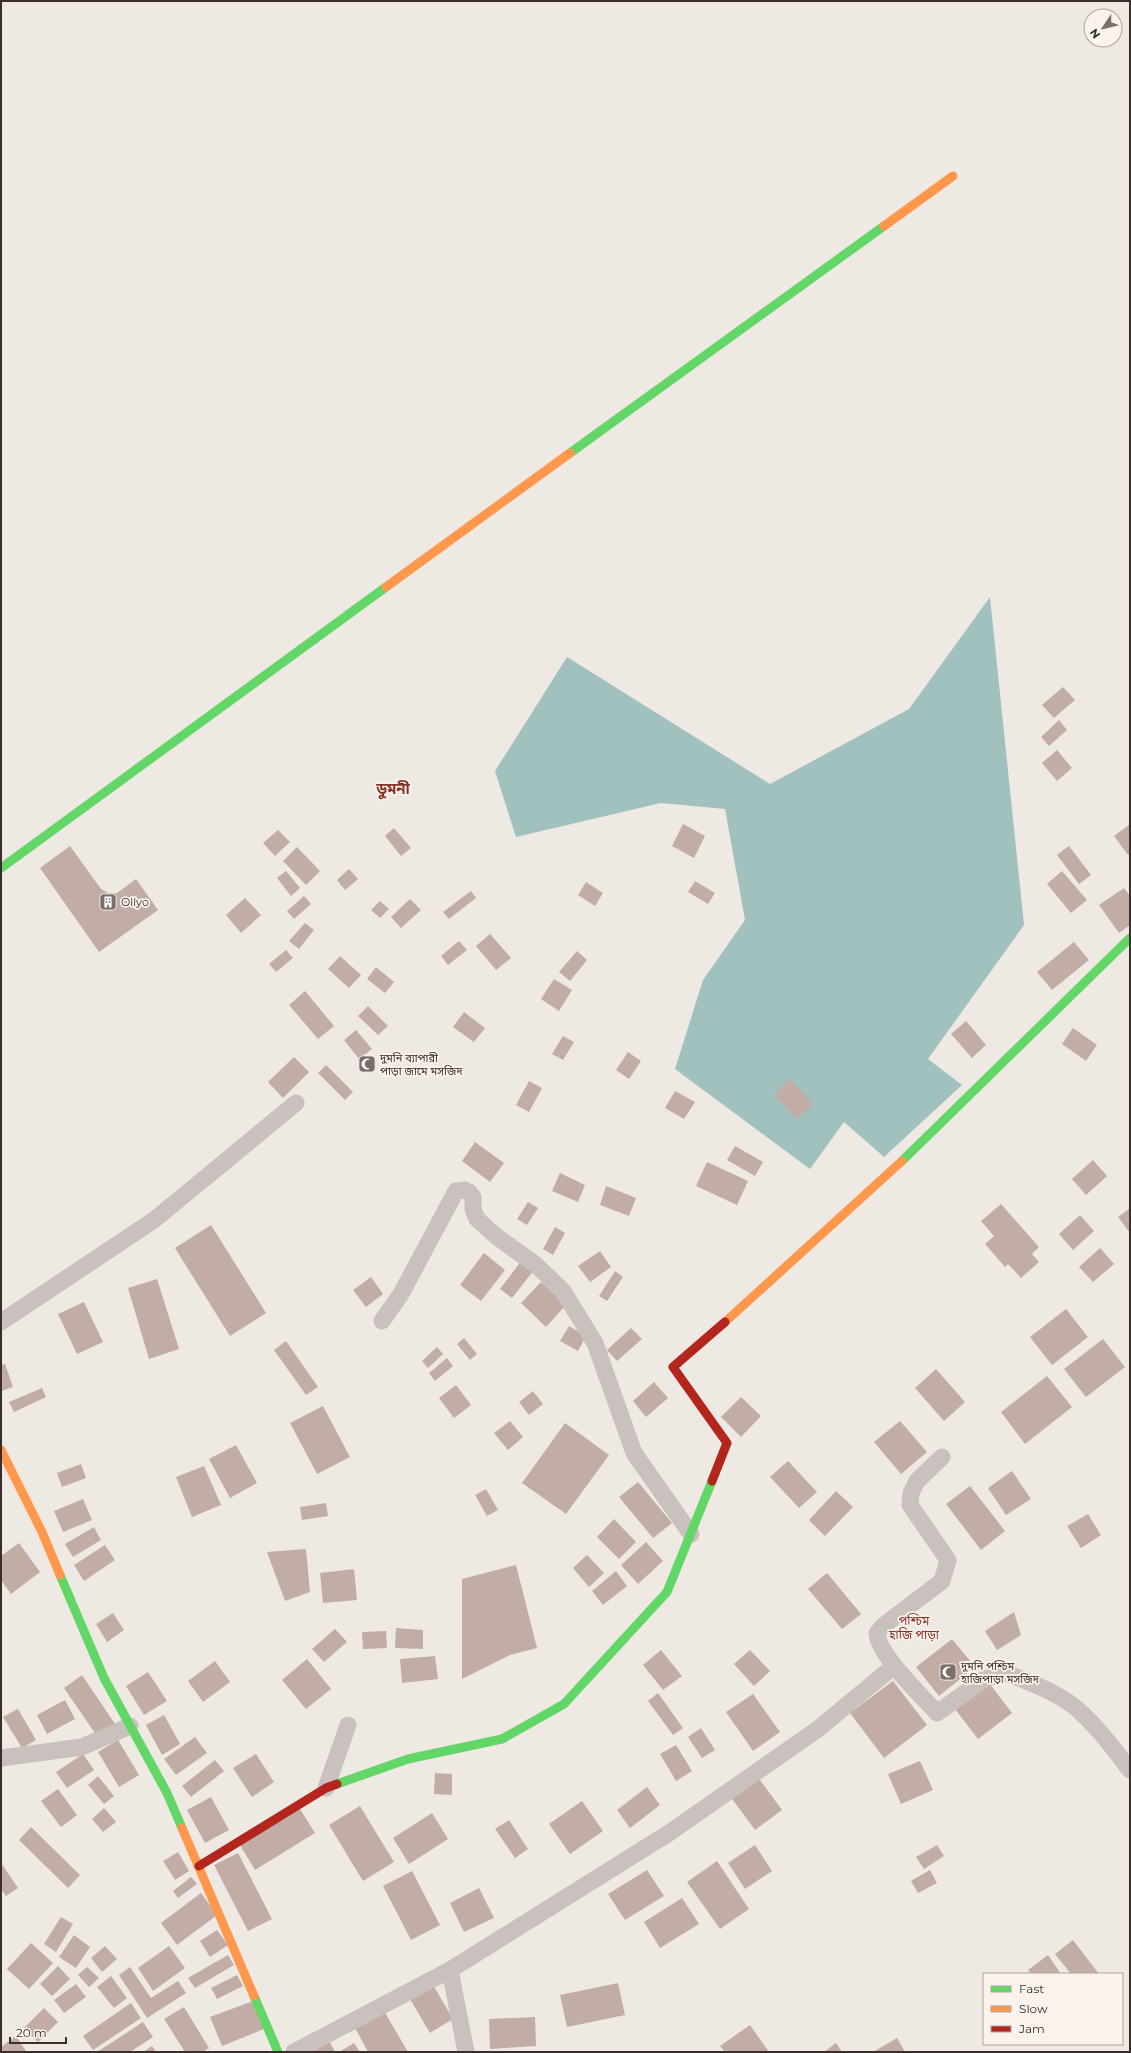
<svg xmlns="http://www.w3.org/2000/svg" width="1131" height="2053" font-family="Montserrat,'Noto Sans Bengali',sans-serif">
<rect width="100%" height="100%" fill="#efe9e4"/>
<!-- water -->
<path fill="#a1c1be" d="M990 597 1024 925 928 1059 962 1085 884 1157 844 1122 810 1169 675 1069 703 980 745 920 725 809 661 803 516 837 495 771 567 657 770 784 909 709Z"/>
<!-- building -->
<path fill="#c2aca6" d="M1063 687 1075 700 1054 718 1042 705Z
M1059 720 1067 730 1049 746 1041 737Z
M1057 750 1072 768 1057 781 1042 763Z
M683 824 705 836 694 858 672 846Z
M1130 824V854L1128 855 1114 836Z
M394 828 411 848 401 856 385 836Z
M278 830 290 842 275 856 263 843Z
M70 846 101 889 108 893H117L136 879 158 910 99 952 40 868Z
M1069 846 1091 875 1079 884 1057 855Z
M297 847 320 871 306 885 283 861Z
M349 869 358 879 345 890 337 880Z
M286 871 300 888 291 896 277 878Z
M1062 871 1087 900 1071 913 1047 884Z
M695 881 715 893 708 904 688 892Z
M586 882 603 893 595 906 578 895Z
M1124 888 1130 896V925L1119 933 1099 905Z
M471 891 476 898 449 919 443 912Z
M304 896 311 904 294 919 287 911Z
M245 898 261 915 241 933 226 915Z
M410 899 421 910 401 928 391 917Z
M380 901 389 909 380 918 371 910Z
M305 923 314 930 299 949 289 941Z
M490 934 511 958 496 970 476 946Z
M459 941 467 950 448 965 441 956Z
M1074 942 1089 960 1052 990 1037 972Z
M286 950 293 958 276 972 269 964Z
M577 951 587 960 570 981 559 972Z
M340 956 361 975 349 988 328 969Z
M376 967 394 982 385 993 367 979Z
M554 979 572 990 559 1011 541 999Z
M305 991 334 1026 318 1039 289 1005Z
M368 1006 388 1026 378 1035 358 1016Z
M464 1012 485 1028 474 1042 453 1027Z
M966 1021 986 1045 972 1058 951 1034Z
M1073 1028 1097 1045 1086 1061 1062 1044Z
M356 1030 372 1049 359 1059 344 1040Z
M563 1036 574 1042 563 1060 552 1054Z
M628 1052 641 1061 629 1079 616 1070Z
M294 1057 309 1072 283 1098 268 1082Z
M326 1065 353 1092 345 1100 318 1073Z
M790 1079 813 1104 797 1119 774 1094Z
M529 1081 542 1088 529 1112 516 1105Z
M675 1091 695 1102 684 1119 665 1108Z
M475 1142 504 1163 490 1182 462 1161Z
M735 1146 763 1162 755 1176 727 1160Z
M1093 1160 1107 1176 1086 1195 1072 1179Z
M707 1162 748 1181 737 1205 696 1186Z
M560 1173 585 1185 578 1202 552 1191Z
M606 1186 636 1198 629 1216 600 1205Z
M528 1202 538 1208 527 1225 517 1219Z
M1001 1204 1039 1247 1032 1254 1039 1262 1021 1278 1008 1264 1005 1267 985 1244 994 1236 981 1221Z
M1130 1208V1233L1118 1217Z
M1080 1215 1094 1231 1073 1250 1059 1234Z
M211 1225 266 1313 230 1336 175 1248Z
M555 1227 565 1233 553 1255 543 1249Z
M1100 1248 1114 1264 1093 1282 1079 1267Z
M600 1251 611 1267 590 1282 578 1266Z
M484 1253 505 1270 481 1301 460 1285Z
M522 1260 534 1270 512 1298 500 1289Z
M615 1271 623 1277 607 1301 599 1296Z
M371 1277 383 1294 366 1307 353 1290Z
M157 1279 179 1349 149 1359 128 1288Z
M541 1282 566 1305 546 1327 521 1303Z
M84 1302 103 1342 77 1354 58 1314Z
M1066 1309 1088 1337 1052 1365 1030 1337Z
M569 1326 586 1336 578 1351 560 1341Z
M631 1328 642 1339 617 1361 607 1350Z
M464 1338 477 1354 470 1360 457 1344Z
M1103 1339 1125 1367 1086 1397 1064 1369Z
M286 1341 318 1387 306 1395 274 1350Z
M437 1347 443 1354 428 1368 422 1361Z
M447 1358 453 1366 435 1381 429 1373Z
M5 1364 13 1387 1 1391V1365Z
M936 1369 965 1402 944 1421 915 1388Z
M1047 1376 1072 1407 1025 1444 1001 1412Z
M654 1382 668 1398 646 1417 633 1401Z
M456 1385 471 1405 454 1418 439 1398Z
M42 1388 46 1397 14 1412 9 1402Z
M533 1391 543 1404 529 1415 519 1402Z
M741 1397 761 1416 741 1437 721 1417Z
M323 1406 350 1457 317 1474 290 1423Z
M510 1421 523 1437 508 1450 494 1433Z
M900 1421 927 1452 901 1474 874 1442Z
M565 1423 609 1455 566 1514 522 1483Z
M236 1445 257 1483 230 1498 209 1459Z
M788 1461 817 1492 799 1508 770 1477Z
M81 1464 86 1478 62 1487 57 1473Z
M204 1466 221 1505 192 1517 176 1477Z
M1012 1471 1031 1499 1006 1515 988 1488Z
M638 1482 672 1523 653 1538 619 1497Z
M970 1486 1005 1531 981 1550 946 1504Z
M486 1489 498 1510 487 1516 475 1495Z
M836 1491 853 1507 825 1536 809 1520Z
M83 1499 92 1520 63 1532 54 1511Z
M326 1503 328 1516 302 1520 300 1507Z
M1088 1514 1101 1535 1081 1548 1067 1526Z
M614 1519 636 1542 619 1559 597 1537Z
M94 1527 101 1540 73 1557 65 1544Z
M646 1542 663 1561 638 1584 621 1565Z
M19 1543 40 1572 11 1594 1 1580V1556Z
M105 1545 115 1560 84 1581 74 1565Z
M306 1549 310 1592 285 1601 267 1552Z
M587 1555 604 1573 589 1587 573 1568Z
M516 1565 537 1648 510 1655 462 1679V1579Z
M354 1569 357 1600 323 1603 320 1573Z
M616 1571 627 1586 603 1605 592 1591Z
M827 1573 861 1614 842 1629 808 1589Z
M1014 1612 1021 1635 997 1650 985 1631Z
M113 1613 124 1630 107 1642 96 1624Z
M396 1628 423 1630V1649L395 1648Z
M335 1629 347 1642 324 1662 312 1649Z
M386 1631 387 1648 363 1649 362 1632Z
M952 1639 975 1667 939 1696 916 1667Z
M661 1650 682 1676 663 1690 643 1665Z
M750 1650 770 1671 754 1686 734 1664Z
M435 1656 438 1679 402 1683 400 1659Z
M307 1659 331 1689 306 1709 282 1680Z
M215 1661 230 1682 203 1702 188 1681Z
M148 1672 167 1701 144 1715 126 1686Z
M82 1675 115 1724 97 1736 64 1688Z
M893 1681 927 1725 884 1758 850 1713Z
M989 1683 1012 1713 978 1739 955 1709Z
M658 1693 683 1728 673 1735 648 1701Z
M753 1694 780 1732 753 1751 726 1712Z
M65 1700 75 1719 47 1734 37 1715Z
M18 1709 36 1740 22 1748 3 1717Z
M164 1715 180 1744 162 1755 146 1725Z
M701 1728 715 1750 702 1758 688 1737Z
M195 1737 207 1753 176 1775 164 1759Z
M118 1740 139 1775 119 1787 98 1752Z
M676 1745 692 1771 676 1781 660 1754Z
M83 1754 94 1770 67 1788 56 1772Z
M256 1754 274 1782 252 1797 233 1768Z
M215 1760 224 1771 191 1797 182 1786Z
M920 1761 933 1790 901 1804 888 1774Z
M435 1773 452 1774V1795L434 1794Z
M98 1776 114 1796 104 1804 88 1785Z
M757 1776 782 1810 755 1830 730 1796Z
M647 1787 660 1805 630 1828 617 1810Z
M58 1789 77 1815 61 1827 41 1801Z
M211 1797 229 1830 205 1843 187 1810Z
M582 1801 603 1831 570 1854 549 1824Z
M360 1806 394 1862 363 1881 329 1825Z
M104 1808 116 1822 103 1832 92 1819Z
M300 1809 315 1833 255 1870 240 1845Z
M432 1813 448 1839 409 1864 393 1838Z
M509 1820 528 1849 515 1858 495 1829Z
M31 1827 80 1875 68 1888 19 1840Z
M755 1845 772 1871 745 1889 728 1863Z
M937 1845 944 1856 924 1869 916 1857Z
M178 1852 189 1871 175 1880 163 1861Z
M238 1853 272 1919 248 1931 214 1865Z
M717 1861 749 1909 720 1929 687 1882Z
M1 1863 18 1888 6 1896 1 1889Z
M647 1870 664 1896 625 1920 608 1894Z
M930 1870 937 1883 918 1893 911 1881Z
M412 1871 440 1925 411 1940 383 1886Z
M191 1877 197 1884 178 1898 173 1891Z
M479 1888 494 1918 464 1932 450 1903Z
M201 1893 217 1915 177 1945 161 1923Z
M682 1898 699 1924 660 1948 644 1922Z
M61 1917 73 1924 56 1952 44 1944Z
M217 1930 228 1945 210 1957 200 1941Z
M74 1935 90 1947 76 1968 59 1957Z
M1073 1940 1099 1974H1071L1055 1954Z
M31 1943 53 1963 29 1989 7 1969Z
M105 1946 117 1959 102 1972 91 1958Z
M169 1946 185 1968 153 1991 138 1968Z
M228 1955 234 1965 195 1988 188 1978Z
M1048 1955 1061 1974H1031L1028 1970Z
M58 1966 70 1979 52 1996 40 1984Z
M87 1967 99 1978 89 1987 78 1975Z
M130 1967 151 1998 178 1981 186 1993 147 2018 119 1975Z
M237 1975 243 1986 217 1999 211 1988Z
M111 1976 127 1998 114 2008 97 1987Z
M618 1983 625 2015 567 2027 560 1995Z
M76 1984 86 1997 64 2013 54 2000Z
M433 1985 453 2019 430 2033 410 1999Z
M253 2001 264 2029 222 2046 210 2017Z
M131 2003 141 2018 93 2050 83 2036Z
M184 2007 209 2048 202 2052H185L164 2019Z
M44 2008 58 2022 38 2042 24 2028Z
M384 2011 408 2052H368L355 2028Z
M535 2017 536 2046 490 2049 489 2019Z
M143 2022 153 2037 130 2052H97Z
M750 2025 769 2052H725L720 2046Z
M16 2036 26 2051 3 2052 1 2047Z
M328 2038 335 2052H302Z
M897 2038 905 2052H873Z
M354 2043 360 2052H339Z
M836 2043 842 2052H824Z
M152 2046 156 2052H143Z"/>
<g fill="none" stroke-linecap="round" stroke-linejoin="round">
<!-- street -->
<path stroke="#c8c1bd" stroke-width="17" d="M382 1321 401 1294 456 1191 465 1190 469 1192 473 1197V1209L477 1219 496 1236 536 1265 563 1291 595 1343 634 1453 691 1534
M1 1322 154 1220 296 1103
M942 1457 917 1481 911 1493 910 1505 948 1560 942 1581 883 1626 877 1633C878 1655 922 1696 937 1713L983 1680 1004 1672C1028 1682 1055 1691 1076 1708 1097 1726 1113 1748 1130 1770
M1 1758 82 1747 130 1726
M326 1788 348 1725
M450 1970 466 2052
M294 2052 450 1970 669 1833 818 1729 894 1666"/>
<!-- fast -->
<path stroke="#63d668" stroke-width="9" d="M570 453 884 226
M1 868 386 587
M902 1161 1130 938
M60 1575 104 1678 167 1793 182 1828
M337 1784 408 1759 502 1739 564 1704 667 1592 712 1481
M254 1996 278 2052"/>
<!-- slow -->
<path stroke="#ff974d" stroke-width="9" d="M884 226 953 176
M386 587 570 453
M725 1322 902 1161
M1 1450 42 1532 60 1575
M182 1828 254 1996"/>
<!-- jam -->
<path stroke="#b3261e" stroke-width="9" d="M712 1481 727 1443 673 1367 725 1322
M199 1866 326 1788 337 1784"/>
</g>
<!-- icons -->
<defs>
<g id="building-square" transform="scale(0.9)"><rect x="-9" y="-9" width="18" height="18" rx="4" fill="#796f6c" stroke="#faf3ed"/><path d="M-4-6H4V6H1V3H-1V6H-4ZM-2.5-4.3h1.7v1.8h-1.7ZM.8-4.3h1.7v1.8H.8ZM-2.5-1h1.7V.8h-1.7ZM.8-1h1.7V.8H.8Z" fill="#fff"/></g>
<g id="mosque-square" transform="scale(0.9)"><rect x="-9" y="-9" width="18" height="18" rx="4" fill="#796f6c" stroke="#faf3ed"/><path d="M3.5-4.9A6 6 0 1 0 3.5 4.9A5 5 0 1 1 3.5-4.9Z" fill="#fff"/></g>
</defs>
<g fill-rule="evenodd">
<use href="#building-square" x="108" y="902"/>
<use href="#mosque-square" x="367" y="1064"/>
<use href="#mosque-square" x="948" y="1672"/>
</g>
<g text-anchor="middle" stroke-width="3.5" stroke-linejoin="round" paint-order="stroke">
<!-- poi labels -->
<g font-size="11" fill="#392e2b" stroke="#faf3ed" text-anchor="start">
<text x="121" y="906">Ollyo</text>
<text x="380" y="1062">দুমনি ব্যাপারী<tspan x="380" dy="13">পাড়া জামে মসজিদ</tspan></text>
<text x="961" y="1670">দুমনি পশ্চিম<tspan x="961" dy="13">হাজিপাড়া মসজিদ</tspan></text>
</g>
<!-- neighbourhood labels -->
<g font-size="12" fill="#873325" stroke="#faf3ed">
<text x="914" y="1625">পশ্চিম<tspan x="914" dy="14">হাজি পাড়া</tspan></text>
</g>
<!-- district labels -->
<g font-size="15" font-weight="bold" fill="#873325" stroke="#faf3ed">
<text x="393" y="794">ডুমনী</text>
</g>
</g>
<!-- border -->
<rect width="1131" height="2053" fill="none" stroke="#392e2b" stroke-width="4"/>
<!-- legend -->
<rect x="983" y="1973" width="140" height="72" fill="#faf3ed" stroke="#ada49f"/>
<rect x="991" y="1986" width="20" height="6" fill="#63d668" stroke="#ada49f"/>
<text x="1019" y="1993" font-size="12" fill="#392e2b">Fast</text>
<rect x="991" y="2006" width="20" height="6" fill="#ff974d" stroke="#ada49f"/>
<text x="1019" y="2013" font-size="12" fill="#392e2b">Slow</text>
<rect x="991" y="2026" width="20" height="6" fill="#b3261e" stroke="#ada49f"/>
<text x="1019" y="2033" font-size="12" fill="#392e2b">Jam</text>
<!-- north arrow -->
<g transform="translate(1103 28) rotate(235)"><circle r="19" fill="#faf3ed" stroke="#ada49f"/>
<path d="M0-3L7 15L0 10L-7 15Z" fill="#796f6c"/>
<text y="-6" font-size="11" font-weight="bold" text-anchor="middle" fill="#392e2b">N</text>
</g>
<!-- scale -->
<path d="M10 2037v6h56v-6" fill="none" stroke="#392e2b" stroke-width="2"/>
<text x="16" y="2037" font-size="12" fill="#392e2b" stroke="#faf3ed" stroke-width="3" paint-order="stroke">20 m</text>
</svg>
